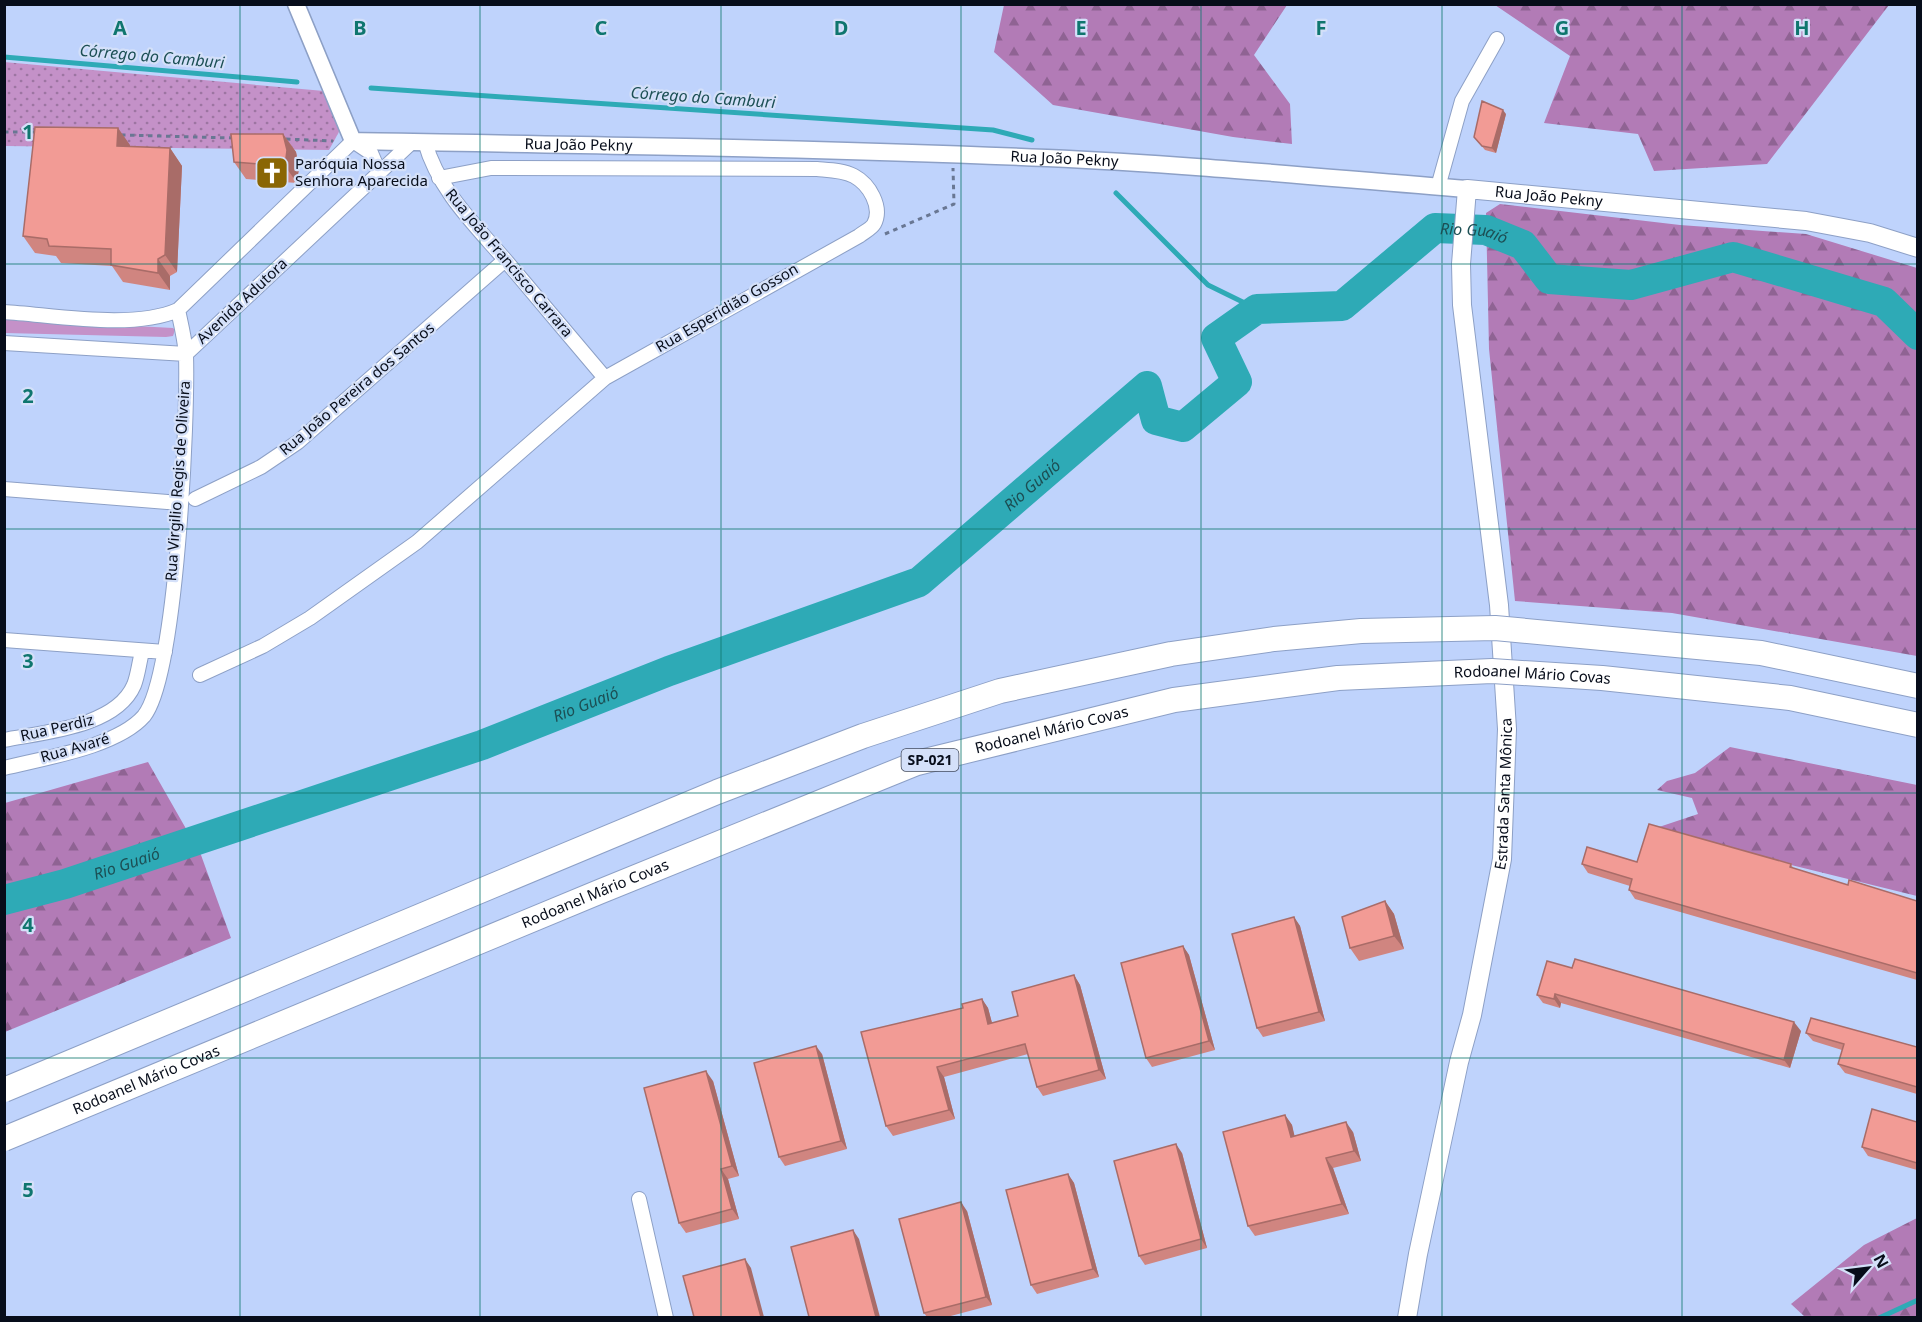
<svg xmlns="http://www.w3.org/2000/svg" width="1922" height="1322" font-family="'Noto Sans',sans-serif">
<defs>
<pattern id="forest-firs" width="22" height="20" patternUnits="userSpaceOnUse" patternTransform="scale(1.5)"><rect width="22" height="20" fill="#b27bb6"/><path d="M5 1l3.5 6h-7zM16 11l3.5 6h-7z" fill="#8f6393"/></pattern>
<pattern id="park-dots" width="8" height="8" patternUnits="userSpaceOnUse" patternTransform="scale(1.5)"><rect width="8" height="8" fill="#c491c8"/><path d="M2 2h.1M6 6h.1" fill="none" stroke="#9d75a2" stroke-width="1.8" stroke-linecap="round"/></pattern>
</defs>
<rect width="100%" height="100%" fill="#bfd3fc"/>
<!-- grass -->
<path fill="#c491c8" d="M4 319 173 328 175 330 173 336 166 337 5 333Z"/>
<!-- forest -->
<path fill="url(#forest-firs)" d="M1004 5H1287L1254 55 1290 104 1292 144 1233 137 1053 105 994 52Z
M1495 5 1889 4V5L1767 164 1654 171 1638 134 1544 123 1570 56Z
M1500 204 1680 225 1806 234 1917 268V656L1672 613 1515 601 1489 349 1486 213Z
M1730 747 1917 785V896L1650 830 1698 814 1692 798 1657 790 1667 781 1695 773Z
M148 762 201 855 231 938 5 1032V803Z
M1917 1218V1317H1805L1791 1304 1864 1245Z"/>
<!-- park -->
<path fill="url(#park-dots)" d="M4 62 324 91 340 130 329 150 5 146Z"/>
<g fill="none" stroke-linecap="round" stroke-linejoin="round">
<!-- stream -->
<path stroke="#2eaab6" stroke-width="5" d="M4 57 297 82
M371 88 993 130 1032 140
M1116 193 1208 285 1257 309
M1879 1318 1918 1300"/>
<!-- river -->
<path stroke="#2eaab6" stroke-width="30" id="s1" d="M4 900 65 884 482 745 669 671 919 582 1147 386 1156 420 1183 427 1237 382 1216 338 1257 309 1342 306 1435 228 1486 230 1523 245 1549 279 1631 285 1733 257 1884 302 1918 335"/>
<!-- minor casing -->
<g stroke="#8da0c6" stroke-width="16">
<path id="minor" d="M425 142C438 190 476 226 507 262 540 301 572 339 605 378
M1438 187 1462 101 1497 39
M4 312C54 315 133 330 178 310L353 141 371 153 379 172
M4 343 186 354 412 142
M4 489 180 503
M195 499 261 467 298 442 505 260
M4 640 165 652
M200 675 263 646 310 618 417 542 605 378 859 236C864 232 871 229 874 224 883 207 869 184 854 176 843 170 829 170 817 169L491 168 439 178
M4 740C44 732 116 727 134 685 138 675 139 663 142 652
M4 768C44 758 117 747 144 716 177 675 188 416 186 355 185 340 181 324 178 310
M639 1199 666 1318"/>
</g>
<!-- tertiary casing -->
<g stroke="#8da0c6" stroke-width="19">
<g id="tertiary">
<path id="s2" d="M296 4 353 141C584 145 816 148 1047 158 1188 164 1327 178 1467 189"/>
</g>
</g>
<!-- secondary casing -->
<g stroke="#8da0c6" stroke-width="20">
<g id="secondary">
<path id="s3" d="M1407 1318 1418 1254 1459 1062 1472 1015 1502 859 1507 729 1499 605 1462 305 1461 264 1467 189 1806 221 1870 233 1918 248"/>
</g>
</g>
<!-- path -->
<path stroke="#697793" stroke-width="3" stroke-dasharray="4.5 4.5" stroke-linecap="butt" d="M4 132H36
M121 135 234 138
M286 139 333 141
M885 234 954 204 953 168"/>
<!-- minor -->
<use href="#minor" stroke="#fff" stroke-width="14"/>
<!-- tertiary -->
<use href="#tertiary" stroke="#fff" stroke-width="16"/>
<!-- secondary -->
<use href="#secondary" stroke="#fff" stroke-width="18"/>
<!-- motorway-bridge casing -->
<g stroke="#8da0c6" stroke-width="26" stroke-linecap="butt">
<g id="motorway-bridge">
<path d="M4 1090 717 792 863 736 1000 691 1171 654 1274 639 1361 631 1495 628 1761 653 1918 686"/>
<path id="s4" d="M4 1139 599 892 917 763 1174 700 1338 678 1492 671 1602 678 1790 698 1918 725"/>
</g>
</g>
<!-- motorway-bridge -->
<use href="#motorway-bridge" stroke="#fff" stroke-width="24"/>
</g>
<!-- wall -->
<path fill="#d08580" d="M1506 114 1496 153 1485 150 1474 137Z
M118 128 130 146 170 148 182 166 177 272 170 276V290L123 282 112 266 61 263 56 256 35 253 23 236Z
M283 134 296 152 299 167 297 183 246 179 234 162Z
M1637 862 1791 864 1793 868 1848 885 1917 901V980L1635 899 1629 890 1630 886 1588 873 1582 864Z
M1385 901 1394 914 1404 949 1359 961 1350 948Z
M1294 917 1300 926 1325 1021 1263 1037 1257 1028Z
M1183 946 1189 955 1215 1050 1152 1067 1146 1058Z
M1572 968 1801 1031 1790 1068 1561 1003 1560 1008 1543 1003 1537 995Z
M1074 975 1080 985 1106 1079 1043 1096 1037 1087 1028 1054 944 1077 955 1119 893 1136 886 1126 963 1008 982 999 988 1008 992 1023 1018 1016Z
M1806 1033 1917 1047V1094L1845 1073 1838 1064 1842 1050 1813 1041Z
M822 1054 847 1149 785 1166 779 1157Z
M713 1081 739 1176 728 1179 739 1219 686 1233 679 1223Z
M1285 1115 1292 1125 1294 1136 1353 1132 1361 1161 1333 1168 1349 1214 1255 1236 1248 1226Z
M1917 1122V1170L1868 1156 1862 1147Z
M1182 1153 1207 1248 1145 1265 1139 1256Z
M1068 1174 1074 1183 1099 1277 1037 1294 1031 1285Z
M967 1211 992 1305 947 1317H927L924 1313Z"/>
<!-- shaded-wall -->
<path fill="#a96c68" d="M1503 110 1506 114 1496 153 1492 148Z
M118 128 130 145 129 163 117 146Z
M283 134 296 152 299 167 297 183 285 166Z
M170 148 182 166 177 272 165 255Z
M158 259 170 276V290L158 273Z
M1385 901 1394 914 1404 949 1394 936Z
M1294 917 1300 926 1325 1021 1319 1012Z
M1183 946 1189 955 1215 1050 1209 1041Z
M1074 975 1080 985 1106 1079 1099 1070Z
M1555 994 1561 1003 1560 1008 1554 999Z
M982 999 988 1008 995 1034 988 1024Z
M1794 1022 1801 1031 1790 1068 1784 1060Z
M816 1046 822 1054 847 1149 841 1141Z
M937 1067 944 1077 955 1119 949 1110Z
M706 1071 713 1081 739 1176 732 1166Z
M1285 1115 1292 1125 1297 1146 1291 1137Z
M1346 1122 1353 1132 1361 1161 1354 1151Z
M1176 1144 1182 1153 1207 1248 1201 1239Z
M1326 1158 1333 1168 1349 1214 1342 1204Z
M721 1169 728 1179 739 1219 732 1209Z
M1068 1174 1074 1183 1099 1277 1093 1269Z
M961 1202 967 1211 992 1305 986 1297Z
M853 1230 859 1239 880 1317H876Z
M745 1259 751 1268 764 1317H761Z"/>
<!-- building -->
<path fill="#f29b95" stroke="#a96c68" stroke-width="1.5" d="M1482 101 1503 110 1492 148 1482 146 1474 137Z
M35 127 118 128 117 146 170 148 165 255 158 259V273L111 265V249L49 246 47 239 23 236Z
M231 134H283L287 150 285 166 234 162Z
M1649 824 1791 864 1790 867 1848 885 1849 880 1917 901V973L1629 890 1632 879 1582 864 1587 847 1637 862Z
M1385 901 1394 936 1350 948 1342 917Z
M1294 917 1319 1012 1257 1028 1232 934Z
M1183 946 1209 1041 1146 1058 1121 963Z
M1575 959 1794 1022 1784 1060 1555 994 1554 999 1537 995 1547 961 1572 968Z
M1074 975 1099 1070 1037 1087 1025 1044 937 1067 949 1110 886 1126 861 1032 963 1008 962 1004 982 999 988 1024 1018 1016 1012 992Z
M1811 1018 1917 1047V1087L1838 1064 1844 1044 1806 1033Z
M816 1046 841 1141 779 1157 754 1063Z
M706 1071 732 1166 721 1169 732 1209 679 1223 644 1088Z
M1872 1109 1917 1122V1163L1862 1147Z
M1285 1115 1291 1137 1346 1122 1354 1151 1326 1158 1342 1204 1248 1226 1223 1132Z
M1176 1144 1201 1239 1139 1256 1114 1161Z
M1068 1174 1093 1269 1031 1285 1006 1190Z
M961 1202 986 1297 924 1313 899 1219Z
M853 1230 876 1317H809L791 1247Z
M745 1259 761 1317H694L683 1276Z"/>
<!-- grid -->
<path fill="none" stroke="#0f766e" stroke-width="1.5" stroke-opacity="0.55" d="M240 4V1318M480 4V1318M721 4V1318M961 4V1318M1201 4V1318M1442 4V1318M1682 4V1318M4 264H1918M4 529H1918M4 793H1918M4 1058H1918"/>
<!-- icons -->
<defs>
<g id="church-square" transform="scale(1.725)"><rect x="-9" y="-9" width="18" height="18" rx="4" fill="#8a6604" stroke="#d4e0f9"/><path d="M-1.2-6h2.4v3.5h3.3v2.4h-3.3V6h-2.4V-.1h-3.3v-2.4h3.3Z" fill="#fff"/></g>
</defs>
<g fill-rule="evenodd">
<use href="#church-square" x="272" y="173"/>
</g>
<g text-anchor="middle" stroke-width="4.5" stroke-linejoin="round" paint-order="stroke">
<!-- shield labels -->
<rect fill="#d4e0f9" stroke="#444c5d" stroke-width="1.5" x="901.5" y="749" width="57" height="22" rx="4.5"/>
<g font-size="14" font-weight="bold" fill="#070d1a">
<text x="930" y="765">SP-021</text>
</g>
<!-- street labels -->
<g font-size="15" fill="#070d1a" stroke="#d4e0f9">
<text dy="5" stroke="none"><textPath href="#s2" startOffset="374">Rua João Pekny</textPath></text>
<text dy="5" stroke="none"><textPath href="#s2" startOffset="860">Rua João Pekny</textPath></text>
<text dy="5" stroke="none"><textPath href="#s3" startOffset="1224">Rua João Pekny</textPath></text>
<text transform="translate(509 263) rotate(50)" y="5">Rua João Francisco Carrara</text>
<text transform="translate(242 301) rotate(-43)" y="5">Avenida Adutora</text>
<text transform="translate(727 308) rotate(-30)" y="5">Rua Esperidião Gosson</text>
<text transform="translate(357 389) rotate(-40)" y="5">Rua João Pereira dos Santos</text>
<text transform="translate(178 481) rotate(-86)" y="5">Rua Virgilio Regis de Oliveira</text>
<text dy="5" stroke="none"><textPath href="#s4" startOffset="1612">Rodoanel Mário Covas</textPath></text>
<text transform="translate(57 728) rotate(-13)" y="5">Rua Perdiz</text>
<text dy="5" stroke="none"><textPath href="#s4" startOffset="1126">Rodoanel Mário Covas</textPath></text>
<text transform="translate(75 748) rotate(-16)" y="5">Rua Avaré</text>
<text dy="5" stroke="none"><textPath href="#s3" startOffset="534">Estrada Santa Mônica</textPath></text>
<text dy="5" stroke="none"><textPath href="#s4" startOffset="640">Rodoanel Mário Covas</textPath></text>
<text dy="5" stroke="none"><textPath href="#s4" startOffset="154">Rodoanel Mário Covas</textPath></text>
</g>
<!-- poi labels -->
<g font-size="15" fill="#070d1a" stroke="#d4e0f9" text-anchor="start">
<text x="295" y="169">Paróquia Nossa<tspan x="295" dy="17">Senhora Aparecida</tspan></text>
</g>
<!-- water labels -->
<g font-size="16" font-style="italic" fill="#1c4f54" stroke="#d4e0f9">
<text transform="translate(152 56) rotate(5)" y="6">Córrego do Camburi</text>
<text transform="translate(703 97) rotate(4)" y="6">Córrego do Camburi</text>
<text dy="6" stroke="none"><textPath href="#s1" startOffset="1748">Rio Guaió</textPath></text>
<text dy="6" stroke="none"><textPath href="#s1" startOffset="1118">Rio Guaió</textPath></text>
<text dy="6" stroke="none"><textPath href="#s1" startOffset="614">Rio Guaió</textPath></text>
<text dy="6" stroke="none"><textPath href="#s1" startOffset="128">Rio Guaió</textPath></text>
</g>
</g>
<g font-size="20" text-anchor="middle" font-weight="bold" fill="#0f766e" stroke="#d4e0f9" stroke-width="4.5" stroke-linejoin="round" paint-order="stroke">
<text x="120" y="35">A</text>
<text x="360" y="35">B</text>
<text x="601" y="35">C</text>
<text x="841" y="35">D</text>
<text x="1081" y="35">E</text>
<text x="1321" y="35">F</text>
<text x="1562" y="35">G</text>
<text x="1802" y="35">H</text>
<text x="28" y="139">1</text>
<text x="28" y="403">2</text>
<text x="28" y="668">3</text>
<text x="28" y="932">4</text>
<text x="28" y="1197">5</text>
</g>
<!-- border -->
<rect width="1922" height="1322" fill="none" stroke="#070d1a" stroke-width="12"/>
<!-- north arrow -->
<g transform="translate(1868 1268) rotate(62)" stroke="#d4e0f9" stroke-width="4.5" paint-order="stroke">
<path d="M0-4.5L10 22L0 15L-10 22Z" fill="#070d1a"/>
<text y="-9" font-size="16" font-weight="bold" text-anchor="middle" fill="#070d1a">N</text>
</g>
</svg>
